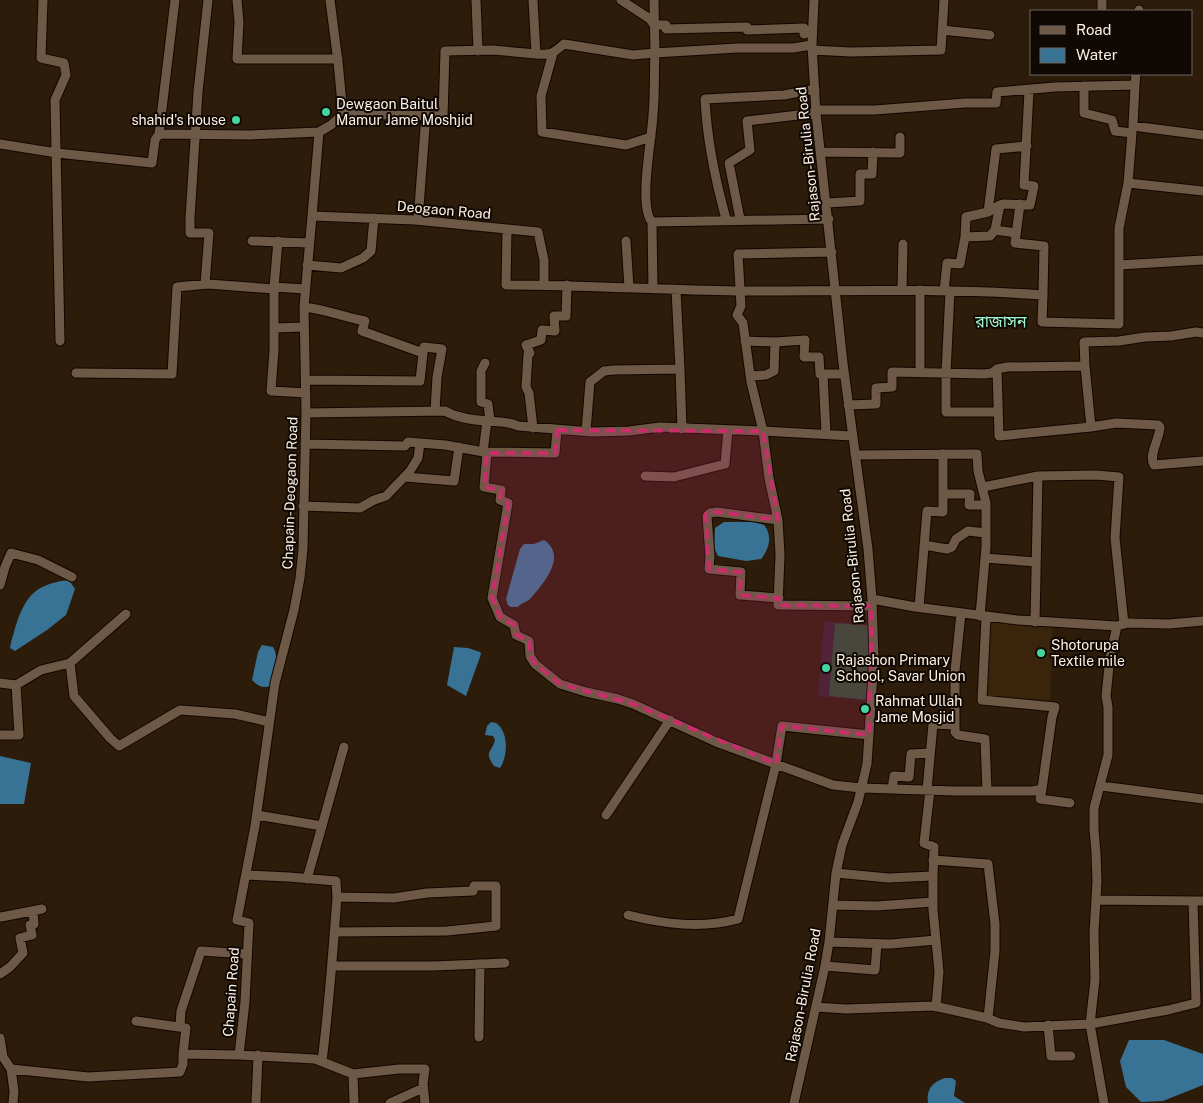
<svg xmlns="http://www.w3.org/2000/svg" width="1203" height="1103" font-family="'Public Sans','Noto Sans Bengali',sans-serif">
<rect width="100%" height="100%" fill="#2d1c0a"/>
<!-- built -->
<path fill="#3a240c" d="M989 618 1053 625 1050 703 985 699Z"/>
<!-- education -->
<path fill="#32212c" d="M824 621 876 626 873 701 818 696Z"/>
<!-- green -->
<path fill="#284d32" d="M835 623 875 626 869 700 829 696Z"/>
<!-- water -->
<path fill="#387294" d="M724 522H754L764 525C773 536 769 549 761 559L746 561 718 556 714 548 715 528Z
M544 540C568 556 543 584 531 598 528 602 522 602 518 607H511L508 605 506 599 520 549 524 544H534Z
M69 580 75 589 66 615 47 630 15 651 10 648C11 640 14 633 16 625 26 595 36 584 69 580Z
M262 645 273 647C280 659 274 673 270 686 263 689 257 685 252 680L258 652Z
M454 647 468 648 480 652 481 654 466 696 447 685Z
M491 722 496 723C509 732 508 756 500 768L494 766C484 751 491 754 495 740L493 736 485 735 487 726Z
M0 756 31 763 24 804H0Z
M1129 1040H1164L1203 1054V1085L1163 1101 1141 1102 1126 1087 1120 1061Z
M945 1078H952L956 1081 954 1096 965 1103H928C926 1090 932 1082 945 1078Z"/>
<g fill="none" stroke-linecap="round" stroke-linejoin="round">
<!-- minor casing -->
<g stroke="#140600" stroke-width="11">
<path id="minor" d="M43 0 41 58 64 63 66 75 55 100 60 341
M237 0 239 22 237 59H338
M476 0 478 51
M621 0 650 19 654 25H666V29L747 27V30L804 28V34L812 31
M654 0 655 53 737 48H793L812 45
M1102 11V0
M1139 11V10
M942 30 990 35
M812 50 851 52 941 50 944 0
M553 53 541 96 542 132 626 145 651 137
M536 54C552 55 552 54 564 44L633 55 655 53C654 73 655 94 653 115 652 138 638 206 652 222
M1135 85 1136 74
M1084 86V113L1112 120 1115 131 1132 133 1128 183 1203 191
M816 110H875L965 103H996L997 92 1055 87 1135 85 1133 126 1203 135
M343 114 443 116 445 51 493 50 536 54 533 0
M319 132 312 216 415 220 507 229 506 285C583 285 660 290 737 291 839 291 941 288 1043 295L1042 322 1119 324V265L1203 260
M159 134 175 0
M0 144 57 153 152 163 155 140 159 134 250 135 319 132 331 125 343 114 338 62 330 0
M821 152 900 153V137
M827 203 860 201V174H872L873 152
M1020 204 1015 243 1044 246 1043 295
M1000 205 988 212 966 217 965 237 990 236 995 230 1000 205 1003 204 1030 205 1034 186 1024 185 1029 91
M988 212 996 149 1027 146
M312 216 304 307 306 413 303 549 300 578 294 610 275 683 255 826 237 920 249 923 245 1002 239 1055 315 1059 353 1074 354 1103
M726 219C715 179 707 141 705 99L784 95 815 89
M740 219 729 163 750 150 747 121 816 113
M418 220 426 115
M507 229 538 232 544 260V285
M995 230 1016 233
M252 241 309 243
M626 241 629 287
M832 252 738 254 741 306 737 315 743 323 751 382 763 431 769 478 778 520 780 555 778 605 872 606
M307 265 341 268 363 258 371 251 374 218
M1119 265V228L1128 183
M205 284 209 233H190V218L198 92 208 0
M274 287 278 241
M653 289 652 222 829 219
M902 290 903 244
M920 290V372
M944 291 947 263 960 264 965 237
M950 291 946 373V412H998
M304 307C324 309 344 317 365 321L362 331 423 353 420 381 306 380
M304 327 274 328V350L271 391 306 393
M274 328V287L305 289
M1203 333 1196 332 1171 336 1145 337 1119 341 1084 342 1085 366 1007 367 997 369 999 436 1091 427 1116 423 1158 425 1160 427C1160 438 1148 455 1154 465L1203 461
M745 341 775 342
M423 353 424 347 442 349 437 377 435 411
M485 363 481 371V402L488 404 490 421
M1085 366 1091 427
M680 369 682 429
M76 373 172 374 177 287 208 284 274 289
M823 374 826 434
M751 376 766 375 774 371 775 342 805 340 804 357H819L820 374H844
M848 405 876 404V388L892 387V372L984 374 992 373 997 369
M306 413 445 411C457 418 473 420 487 421 498 422 508 421 518 426L592 432 629 431 660 427 763 431 852 436
M533 428 529 393 526 387 528 354 530 353 526 345 541 340 542 330 555 331 554 316H566L567 285
M586 431 590 382 604 371 614 370 680 369 676 290
M305 444 405 446 408 442 445 445 484 452 555 453 557 430
M483 452 487 421
M487 453 484 487 501 490 500 500 508 503 492 598 500 617 514 625 516 635 529 641 530 656 535 664 560 684 586 692 618 699 633 704 716 742 833 785 861 788 955 791H1033L1042 789 1052 717 1055 707 982 700 986 617
M855 455 977 454 978 471 986 503V547L980 616
M645 476 674 477 725 464 728 430
M405 477 454 481 459 447
M983 487 1038 476
M943 494V454
M303 506 360 508 374 500 386 496 410 471 418 458 420 443
M778 520 717 512 710 513 707 516 710 556 709 569 741 572 740 595 779 598
M924 545 947 549 952 547 956 539 968 531 986 533
M985 558 1036 562
M0 585 5 567 11 553 38 560 72 577
M872 599 915 607 1018 620 1117 626
M919 607 927 511 943 512V494H970L969 505H986
M961 613 955 671V732L958 735 985 739 987 791
M1035 622 1038 476 1096 475 1119 477 1115 538 1124 624
M70 663 126 614
M0 683 16 685 41 670 70 663 74 696 110 738 119 746 180 710 235 714 269 722
M0 735H19L16 685
M1101 786 1203 799
M892 789 894 776 909 777 911 754 930 753
M1042 789 1040 799 1070 803
M927 790 933 724 955 725
M257 815 322 826 307 879
M606 815 670 720
M322 826 344 747
M933 860 988 864 995 924V951L988 1018
M836 873 888 878 933 876 934 847 924 843 930 790
M246 875 289 877 336 881 337 897
M933 876V910L936 940
M1096 900 1193 901
M833 905 876 906 933 902
M628 915C664 924 701 929 738 919L776 764 782 726 869 735
M1 917 42 909
M829 942 891 944 936 940 939 972 936 1007
M332 966H434L505 963
M825 966 875 970 877 944
M0 974 10 967 23 953 20 938 32 935 30 925 34 924 33 911
M816 1007 846 1009 934 1006 987 1018 999 1023 1024 1027 1090 1024 1095 980 1094 933 1097 881 1096 853 1094 829V808L1108 755V707L1106 696 1110 657 1117 626 1128 623 1169 624 1203 621
M136 1021 186 1028 183 1054 239 1055
M1048 1025 1051 1056H1071
M180 1027 181 1011 201 951 247 954
M479 1037 480 964
M0 1038 3 1057 11 1069 14 1091 13 1103
M322 1061C329 1007 333 952 337 897L394 898 427 893 473 891 474 886H496V926L447 931 334 932
M11 1069 88 1077 180 1072 183 1064V1054
M353 1074 399 1069H425L423 1083 425 1103
M256 1103 258 1055
M390 1103 423 1088
M794 1103 825 966 829 942 836 873 842 845 858 802 867 764 874 658 872 599 868 549 843 363 816 113 812 45 814 0
M1104 1103 1090 1024 1168 1010 1196 1003 1193 901H1203"/>
</g>
<!-- minor -->
<use href="#minor" stroke="#6d5946" stroke-width="9"/>
</g>
<!-- marked area -->
<path fill="#c82e69" fill-opacity="0.2" stroke="#c82e69" stroke-width="4" stroke-dasharray="10 6" stroke-linejoin="round" d="M557 430 763 431 778 520 717 512 706 514 709 569 741 572 740 595 779 598 778 605 872 606 869 735 782 726 776 764 633 704 560 684 535 664 530 656 529 641 516 635 514 625 500 617 492 598 508 503 500 500 501 490 484 487 487 453H555Z"/>
<!-- markers -->
<g fill="#45d49f" stroke="#0f0803" stroke-width="2">
<circle cx="326" cy="112" r="5"/>
<circle cx="236" cy="120" r="5"/>
<circle cx="1041" cy="653" r="5"/>
<circle cx="826" cy="668" r="5"/>
<circle cx="865" cy="709" r="5"/>
</g>
<g text-anchor="middle" stroke-width="4" stroke-linejoin="round" paint-order="stroke">
<!-- poi labels -->
<g font-size="14" fill="#fdf1e6" stroke="#0f0803" text-anchor="start">
<text x="336" y="109">Dewgaon Baitul<tspan x="336" dy="16">Mamur Jame Moshjid</tspan></text>
<text x="226" y="125" text-anchor="end">shahid's house</text>
<text x="1051" y="650">Shotorupa<tspan x="1051" dy="16">Textile mile</tspan></text>
<text x="836" y="665">Rajashon Primary<tspan x="836" dy="16">School, Savar Union</tspan></text>
<text x="875" y="706">Rahmat Ullah<tspan x="875" dy="16">Jame Mosjid</tspan></text>
</g>
<!-- street labels -->
<g font-size="14" fill="#fdf1e6" stroke="#0f0803">
<text transform="translate(808 154) rotate(-96)" y="5">Rajason-Birulia Road</text>
<text transform="translate(444 210) rotate(5)" y="5">Deogaon Road</text>
<text transform="translate(290 493) rotate(-88)" y="5">Chapain-Deogaon Road</text>
<text transform="translate(852 556) rotate(-96)" y="5">Rajason-Birulia Road</text>
<text transform="translate(231 992) rotate(-86)" y="5">Chapain Road</text>
<text transform="translate(803 995) rotate(-79)" y="5">Rajason-Birulia Road</text>
</g>
<!-- quarter labels -->
<g font-size="16" fill="#a0f6cf" stroke="#0f0803">
<text x="1001" y="327">রাজাসন</text>
</g>
</g>
<!-- legend -->
<rect x="1030" y="10" width="162" height="65" fill="#0f0803" stroke="#6e655e"/>
<rect x="1040" y="26" width="25" height="8" fill="#6d5946" stroke="#6e655e"/>
<text x="1076" y="35" font-size="15" fill="#fdf1e6">Road</text>
<rect x="1040" y="48" width="25" height="15" fill="#387294" stroke="#6e655e"/>
<text x="1076" y="60" font-size="15" fill="#fdf1e6">Water</text>
</svg>
